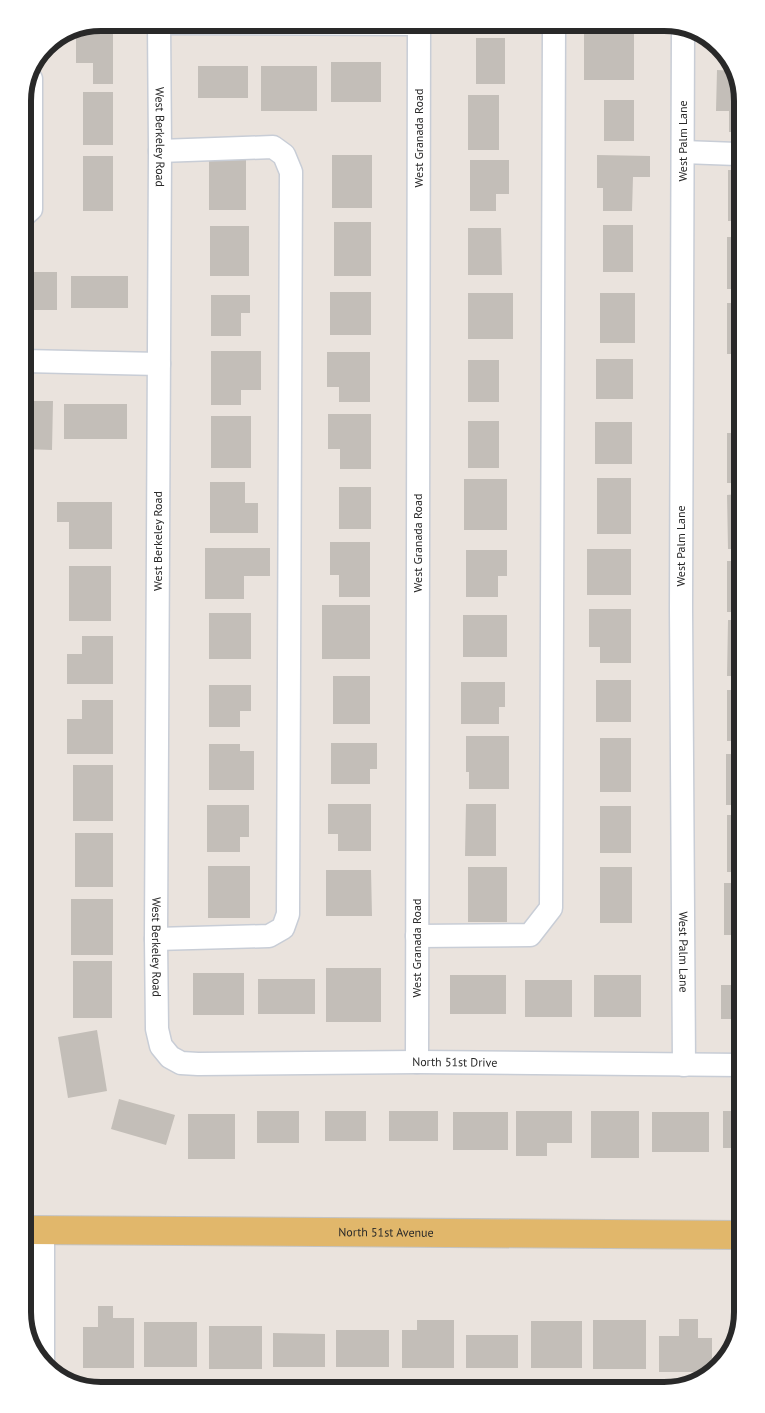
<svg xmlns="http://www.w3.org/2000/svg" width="765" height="1413" font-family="'PT Sans',sans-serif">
<rect width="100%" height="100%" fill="#eae3dd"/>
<!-- building -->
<path fill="#c3beb8" d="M81 31H113V84H93V63H76V33Z
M584 32H634V80H584Z
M476 38H505V84H476Z
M331 62H381V102H331Z
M198 66H248V98H198Z
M261 66H317V111H261Z
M717 70 736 71 737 132H729V111H716Z
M83 92H113V145H83Z
M468 95H499V150H468Z
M604 100H634V141H604Z
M332 155H372V208H332Z
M597 155 650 156V177H633L632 211H603V188H597Z
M83 156H113V211H83Z
M209 160H246V210H209Z
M470 160H509V194H496V211H470Z
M728 170H737V221H728Z
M334 222H371V276H334Z
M603 225H633V272H603Z
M210 226H249V276H210Z
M468 228H501L502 275H468Z
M727 237H737V289H727Z
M23 272H57V310H24Z
M71 276H128V308H71Z
M330 292H371V335H330Z
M468 293H513V339H468Z
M600 293H635V343H600Z
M211 295H250V313H241V336H211Z
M727 303H738V354H727Z
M211 351H261V390H241V405H211Z
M327 352H370V402H339V387H327Z
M596 359H633V399H596Z
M468 360H499V402H468Z
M731 362H738V420H731Z
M24 401H53L52 450 24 449Z
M64 404H127V439H64Z
M328 414H371V469H340V449H328Z
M211 416H251V468H211Z
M468 421H499V468H468Z
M595 422H632V464H595Z
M727 433H738V483H727Z
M597 478H631V534H597Z
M464 479H507V530H464Z
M210 482H245V503H258V533H210Z
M339 487H371V529H339Z
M738 494 739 549H728L727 495Z
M57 502H112V549H69V522H57Z
M330 542H370V597H339V575H330Z
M205 548H270V576H244V599H205Z
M587 549H631V595H587Z
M466 550H507V576H498V597H466Z
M727 561H739V612H727Z
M69 566H111V621H69Z
M322 605H370V659H322Z
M589 609H631V663H600V647H589Z
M209 613H251V659H209Z
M463 615H507V657H463Z
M728 620H739V676H727Z
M82 636H113V684H67V654H82Z
M333 676H370V724H333Z
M596 680H631V722H596Z
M461 682H505V707H499V724H461Z
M209 685H251V711H240V727H209Z
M727 690H739L740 741H727Z
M82 700H113V754H67V719H82Z
M466 736H509V789H469V772H466Z
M600 738H631V792H600Z
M331 743H377V769H370V784H331Z
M209 744H240V751H254V790H209Z
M726 754H740V805H726Z
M73 765H113V821H73Z
M328 804H371V851H338V834H328Z
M466 804H496V856H465Z
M207 805H249V837H240V852H207Z
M600 806H631V853H600Z
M727 815H740V872H727Z
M75 833H113V887H75Z
M208 866H250V918H208Z
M468 867H507V922H468Z
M600 867H632V923H600Z
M326 870H371L372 916H326Z
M724 883H740L741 935H724Z
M71 899H113V955H71Z
M73 961H112V1018H73Z
M326 968H381V1022H326Z
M739 971H741V1019H721V985H739Z
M193 973H244V1015H193Z
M450 975H506V1014H450Z
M594 975H641V1017H594Z
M258 979H315V1014H258Z
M525 980H572V1017H525Z
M97 1030 107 1091 68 1098 58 1037Z
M119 1099 175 1115 166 1145 111 1129Z
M257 1111H299V1143H257Z
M325 1111H366V1141H325Z
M389 1111H438V1141H389Z
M516 1111H572V1143H547V1156H516Z
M591 1111H639V1158H591Z
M723 1111H742V1148H723Z
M453 1112H508V1150H453Z
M652 1112H709V1152H652Z
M188 1114H235V1159H188Z
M98 1306H113V1318H134V1368H83V1327H98Z
M679 1319H698V1338H712V1370L709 1372H659V1336H679Z
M417 1320H454V1368H402V1330H417Z
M593 1320H646V1369H593Z
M531 1321H582V1368H531Z
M144 1322H197V1367H144Z
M209 1326H262V1369H209Z
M336 1330H389V1367H336Z
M273 1333 325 1334V1367H273Z
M466 1335H518V1368H466Z"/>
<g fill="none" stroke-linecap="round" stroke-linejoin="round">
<!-- minor casing -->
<g stroke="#c8cdd6" stroke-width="25">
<g id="minor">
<path id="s1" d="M159 23 160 151 156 939 157 1029 161 1046 170 1057 181 1063 198 1064 417 1062 741 1065"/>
<path d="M159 23 419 24 417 1062"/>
<path id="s2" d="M683 28 681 609 684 1065"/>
<path d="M683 152 737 154"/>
<path d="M23 216 31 209V79"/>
<path d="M24 361 159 364"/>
<path d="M417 936 530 935 551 908 554 23"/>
<path d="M156 939 269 936 283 928 288 914 291 172 284 155 273 147 160 151"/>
<path d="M43 1230V1360"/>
</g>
</g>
<!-- major casing -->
<g stroke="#c3c3c3" stroke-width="30">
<g id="major">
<path id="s3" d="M28 1230 742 1235"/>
</g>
</g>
<!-- minor -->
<use href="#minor" stroke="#fff" stroke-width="22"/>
<!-- major -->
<use href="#major" stroke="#e1b76b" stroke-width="28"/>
</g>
<g text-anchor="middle" stroke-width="5" stroke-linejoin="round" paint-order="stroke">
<!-- street labels -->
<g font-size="12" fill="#292929" stroke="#fff">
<text dy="4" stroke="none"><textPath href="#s1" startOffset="114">West Berkeley Road</textPath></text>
<text transform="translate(419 138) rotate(-90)" y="4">West Granada Road</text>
<text transform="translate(683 141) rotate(-90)" y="4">West Palm Lane</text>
<text transform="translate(158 541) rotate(-90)" y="4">West Berkeley Road</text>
<text transform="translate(418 543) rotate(-90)" y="4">West Granada Road</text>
<text transform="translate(681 546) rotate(-90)" y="4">West Palm Lane</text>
<text dy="4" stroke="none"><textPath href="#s1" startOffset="924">West Berkeley Road</textPath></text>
<text transform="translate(417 948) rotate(-90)" y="4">West Granada Road</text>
<text dy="4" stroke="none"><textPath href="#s2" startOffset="924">West Palm Lane</textPath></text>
<text dy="4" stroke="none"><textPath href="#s1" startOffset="1324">North 51st Drive</textPath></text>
<text dy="4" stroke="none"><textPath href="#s3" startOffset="358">North 51st Avenue</textPath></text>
</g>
</g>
<!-- crop -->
<path d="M0 0H765V1413H0ZM101 31H664A70 70 0 0 1 734 101V1312A70 70 0 0 1 664 1382H101A70 70 0 0 1 31 1312V101A70 70 0 0 1 101 31Z" fill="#fff" fill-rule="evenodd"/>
<path fill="none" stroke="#292929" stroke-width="6" d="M101 31H664A70 70 0 0 1 734 101V1312A70 70 0 0 1 664 1382H101A70 70 0 0 1 31 1312V101A70 70 0 0 1 101 31Z"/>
</svg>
